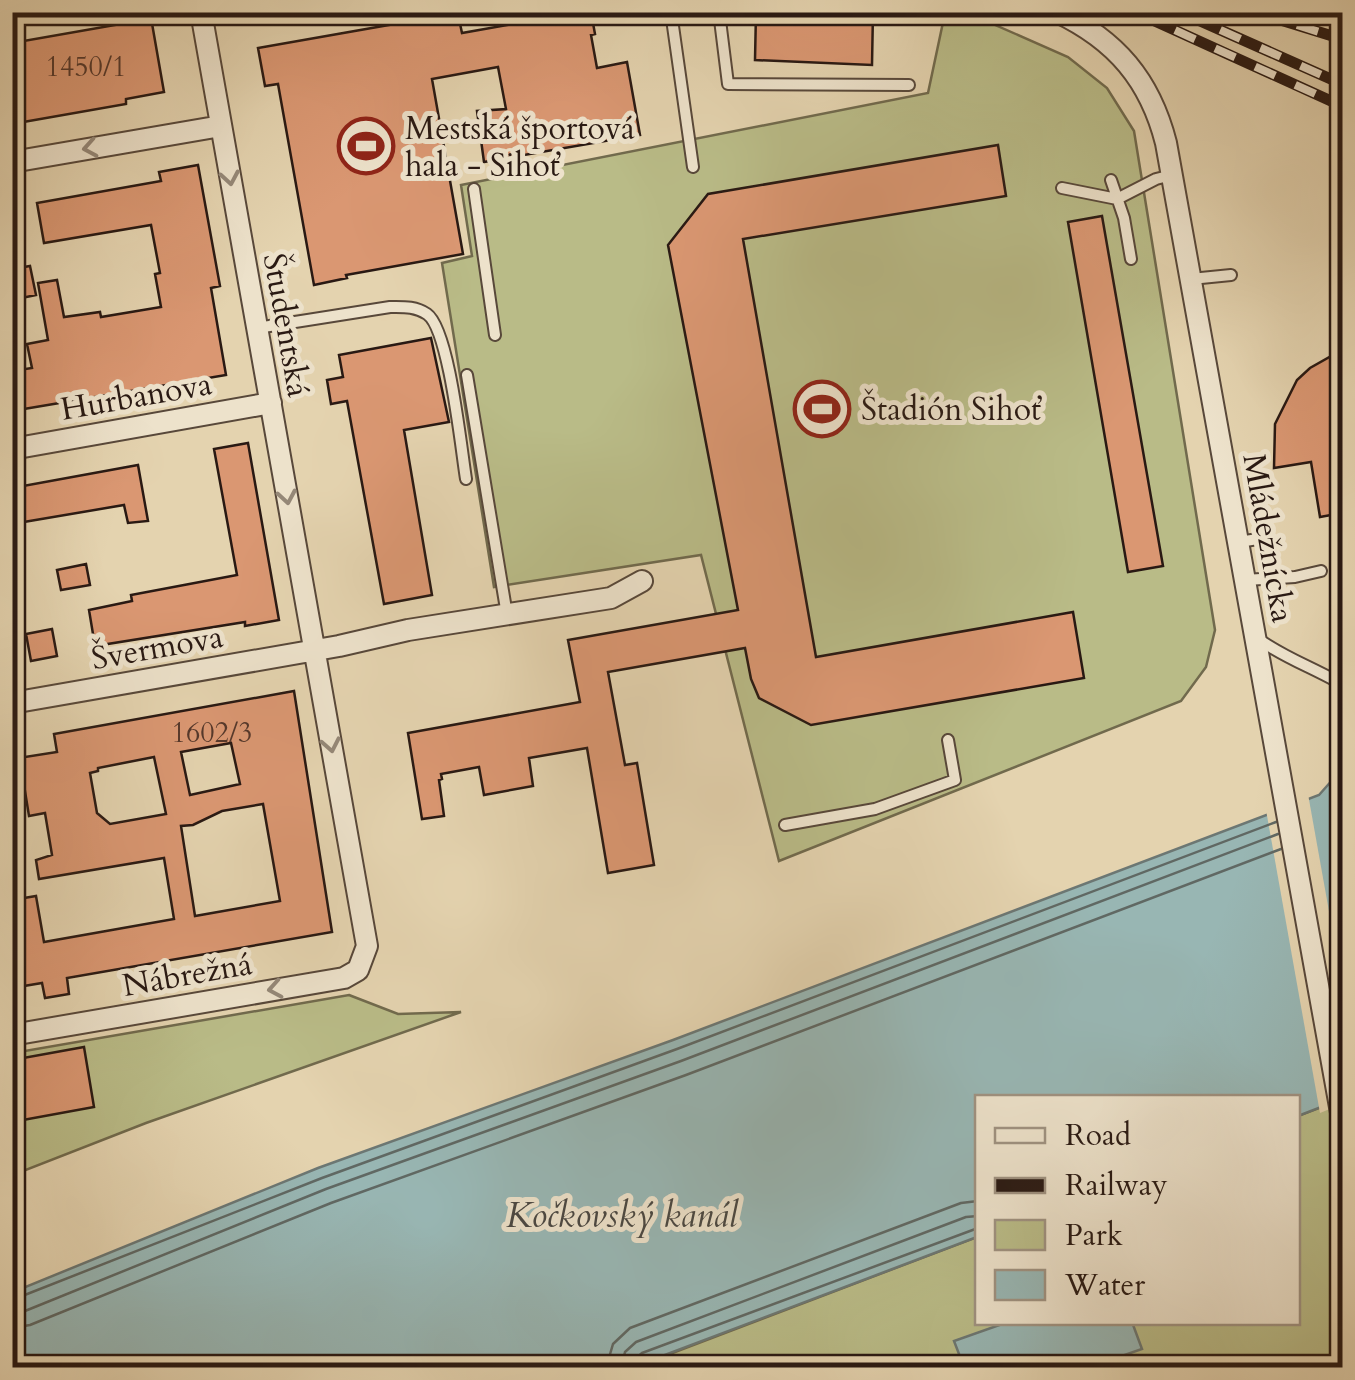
<svg xmlns="http://www.w3.org/2000/svg" width="1355" height="1380" font-family="Cardo,serif">
<rect width="100%" height="100%" fill="#e4d3af"/>
<filter id="stains"><feTurbulence type="fractalNoise" baseFrequency=".002" numOctaves="4"/><feColorMatrix values="0 0 0 0 .2 0 0 0 0 .09 0 0 0 0 .02 0 0 0 .5 -.17"/></filter>
<radialGradient id="worn" r=".72"><stop offset=".6" stop-color="#630" stop-opacity="0"/><stop offset="1" stop-color="#630" stop-opacity=".3"/></radialGradient>
<!-- green -->
<path fill="#b9bb87" stroke="#716a4d" stroke-width="2.5" d="M945 13H968L1068 57 1107 88 1134 131 1215 630 1206 667 1181 701 779 861 701 555 494 587 442 263 472 256 461 185 928 93Z
M349 995 398 1014 461 1012 146 1123 13 1175V1053Z
M1342 1099V1367L633 1368 977 1237 978 1322H1298V1116Z"/>
<!-- water -->
<path fill="#98b6b3" stroke="#6c7773" stroke-width="2.5" d="M1342 769V1099L1298 1116V1098H978L977 1237 633 1367 13 1368V1292L318 1168 673 1040 1319 795Z
M1132 1322 1142 1349 1090 1367H964L954 1341 1005 1323Z"/>
<!-- pier -->
<path fill="#e4d3af" d="M1308 794 1342 984V1104L1320 1113 1266 810Z"/>
<g fill="none" stroke-linecap="round" stroke-linejoin="round">
<!-- shore -->
<path stroke="#606863" stroke-width="2.5" d="M12 1300 322 1178 677 1049 1276 822
M12 1313 25 1311 326 1189 681 1061 1278 834
M12 1328 30 1325 331 1203 686 1075 1281 849
M606 1368 613 1344 630 1328 961 1203 978 1201
M621 1368 625 1352 636 1342 966 1217 978 1216
M634 1368 635 1359 642 1353 978 1228"/>
</g>
<!-- building -->
<path fill="#da9772" stroke="#291913" stroke-width="2.5" fill-rule="evenodd" d="M113 12H150L164 92 126 99V104L12 124V43L115 25Z
M581 12H591L595 34 591 35 597 68 627 62 640 135 484 162 477 111 506 109 498 67 432 79 463 254 346 275 347 278 314 285 278 84 265 86 258 48 423 19 424 24 459 19 462 33Z
M756 12H873L872 65 755 60Z
M998 145 1006 196 743 239 816 657 1073 612 1084 678 811 725 759 698 751 679 745 648 608 672 625 765 637 763 654 865 608 873 587 748 529 758 533 786 484 795 479 767 441 774 442 779 439 780 444 816 422 819 408 733 580 702 568 640 738 610 668 245 708 194Z
M198 165 220 286 211 288 226 375 12 411V371L32 368 27 344 48 340 38 283 57 280 64 317 100 312 101 317 161 307 155 274 160 273 151 225 44 243 37 203 161 181 159 172Z
M1102 216 1163 566 1128 572 1068 222Z
M30 266 36 295 12 300V269Z
M431 338 449 422 404 430 432 595 384 604 347 401 331 404 327 380 343 377 339 355Z
M1342 350V513L1320 517 1311 462 1274 468 1275 424 1297 380 1310 368Z
M248 443 279 620 245 626V622L95 646 89 610 132 601 131 595 237 575 214 449Z
M138 465 148 521 128 523 124 505 12 524V488Z
M86 564 90 585 61 590 57 570Z
M52 629 57 656 31 661 26 634Z
M294 691 332 932 67 978 69 994 45 998 42 983 12 988V900L36 896 44 942 174 919 164 858 39 879 36 860 52 855 45 813 29 816 24 785 12 787V759L57 752 54 734ZM231 743 240 784 190 795 181 752ZM154 757 166 814 110 824 97 813 90 773 98 771V768ZM263 804 280 901 195 916 181 826 193 825 222 811Z
M84 1047 94 1107 12 1122V1060Z"/>
<g fill="none" stroke-linecap="round" stroke-linejoin="round">
<!-- lane casing -->
<g stroke="#58483a" stroke-width="14">
<path id="lane" d="M671 12 693 167
M719 12 728 84 909 85
M1111 180 1124 218 1131 259
M1062 188 1117 199 1156 179 1172 175
M474 189 495 335
M1191 279 1231 275
M257 328 390 307C403 307 415 306 427 314 449 329 461 448 466 479
M467 375 507 615
M1239 542 1264 538
M1245 580 1295 577 1321 571
M1257 638C1281 656 1309 666 1336 681H1342
M785 825 875 809 955 780 948 740"/>
</g>
<!-- street casing -->
<g stroke="#58483a" stroke-width="24">
<path id="street" d="M1057 12C1116 40 1150 80 1166 143L1342 1118
M12 162 221 126
M12 449 271 403
M12 703 339 646 408 630 611 598 642 581
M12 1035 344 978 358 970 367 946 201 12"/>
</g>
<!-- lane -->
<use href="#lane" stroke="#ede2cb" stroke-width="10"/>
<!-- street -->
<use href="#street" stroke="#ede2cb" stroke-width="20"/>
<!-- rail casing -->
<g stroke="#291913" stroke-width="11">
<path id="rail" d="M1135 12 1342 106
M1180 12 1342 84
M1255 12 1342 39"/>
</g>
<!-- rail -->
<use href="#rail" stroke="#ede2cb" stroke-width="8" stroke-dasharray="22" stroke-linecap="butt"/>
</g>
<!-- one-way arrows -->
<defs><path id="oneway-chevron" d="M-2-3.5L2.5 0L-2 3.5" fill="none" stroke-width="1.6" stroke-linecap="round" stroke-linejoin="round" transform="scale(2.5)"/></defs>
<g stroke="#958878">
<use href="#oneway-chevron" transform="translate(90 148) rotate(170)"/>
<use href="#oneway-chevron" transform="translate(230 178) rotate(80)"/>
<use href="#oneway-chevron" transform="translate(287 497) rotate(80)"/>
<use href="#oneway-chevron" transform="translate(331 745) rotate(79)"/>
<use href="#oneway-chevron" transform="translate(275 989) rotate(170)"/>
</g>
<!-- icons -->
<defs>
<g id="stadium-ring" transform="scale(2.875)"><circle r="9.5" fill="#ede2cb" stroke="#8f2418" stroke-width="1.5"/><path d="M0-5a6.5 5 0 1 0 0 10a6.5 5 0 1 0 0-10ZM-3.5-1.8h7v3.6h-7Z" fill="#8f2418"/></g>
</defs>
<g fill-rule="evenodd">
<use href="#stadium-ring" x="366" y="146"/>
<use href="#stadium-ring" x="822" y="409"/>
</g>
<g text-anchor="middle" stroke-width="10" stroke-linejoin="round" paint-order="stroke">
<!-- number labels -->
<g font-size="28" fill="#55382b">
<text x="86" y="76">1450/1</text>
<text x="212" y="742">1602/3</text>
</g>
<!-- poi labels -->
<g font-size="32" fill="#291913" stroke="#ede2cb" text-anchor="start">
<text x="405" y="139">Mestská športová<tspan x="405" dy="37">hala - Sihoť</tspan></text>
<text x="861" y="420">Štadión Sihoť</text>
</g>
<!-- street labels -->
<g font-size="32" fill="#291913" stroke="#ede2cb">
<text transform="translate(287 325) rotate(80)" y="11">Študentská</text>
<text transform="translate(136 396) rotate(-10)" y="11">Hurbanova</text>
<text transform="translate(1269 538) rotate(80)" y="11">Mládežnícka</text>
<text transform="translate(157 647) rotate(-10)" y="11">Švermova</text>
<text transform="translate(187 974) rotate(-10)" y="11">Nábrežná</text>
</g>
<!-- water labels -->
<g font-size="35" font-style="italic" fill="#4a4843" stroke="#ede2cb">
<text x="622" y="1227">Kočkovský kanál</text>
</g>
</g>
<!-- margin -->
<rect width="1355" height="1380" fill="none" stroke="#e4d3af" stroke-width="50"/>
<rect x="15" y="15" width="1325" height="1350" fill="none" stroke="#291913" stroke-width="5"/>
<rect x="25" y="25" width="1305" height="1330" fill="none" stroke="#291913" stroke-width="2.5"/>
<!-- legend -->
<rect x="975" y="1095" width="325" height="230" fill="#ede2cb" stroke="#9f9281" stroke-width="2.5"/>
<rect x="995" y="1128" width="50" height="15" fill="#ede2cb" stroke="#9f9281" stroke-width="2.5"/>
<text x="1065" y="1145" font-size="30" fill="#291913">Road</text>
<rect x="995" y="1178" width="50" height="15" fill="#291913" stroke="#9f9281" stroke-width="2.5"/>
<text x="1065" y="1195" font-size="30" fill="#291913">Railway</text>
<rect x="995" y="1220" width="50" height="30" fill="#b9bb87" stroke="#9f9281" stroke-width="2.5"/>
<text x="1065" y="1245" font-size="30" fill="#291913">Park</text>
<rect x="995" y="1270" width="50" height="30" fill="#98b6b3" stroke="#9f9281" stroke-width="2.5"/>
<text x="1065" y="1295" font-size="30" fill="#291913">Water</text>
<rect width="100%" height="100%" filter="url(#stains)"/>
<rect width="100%" height="100%" fill="url(#worn)"/>
</svg>
